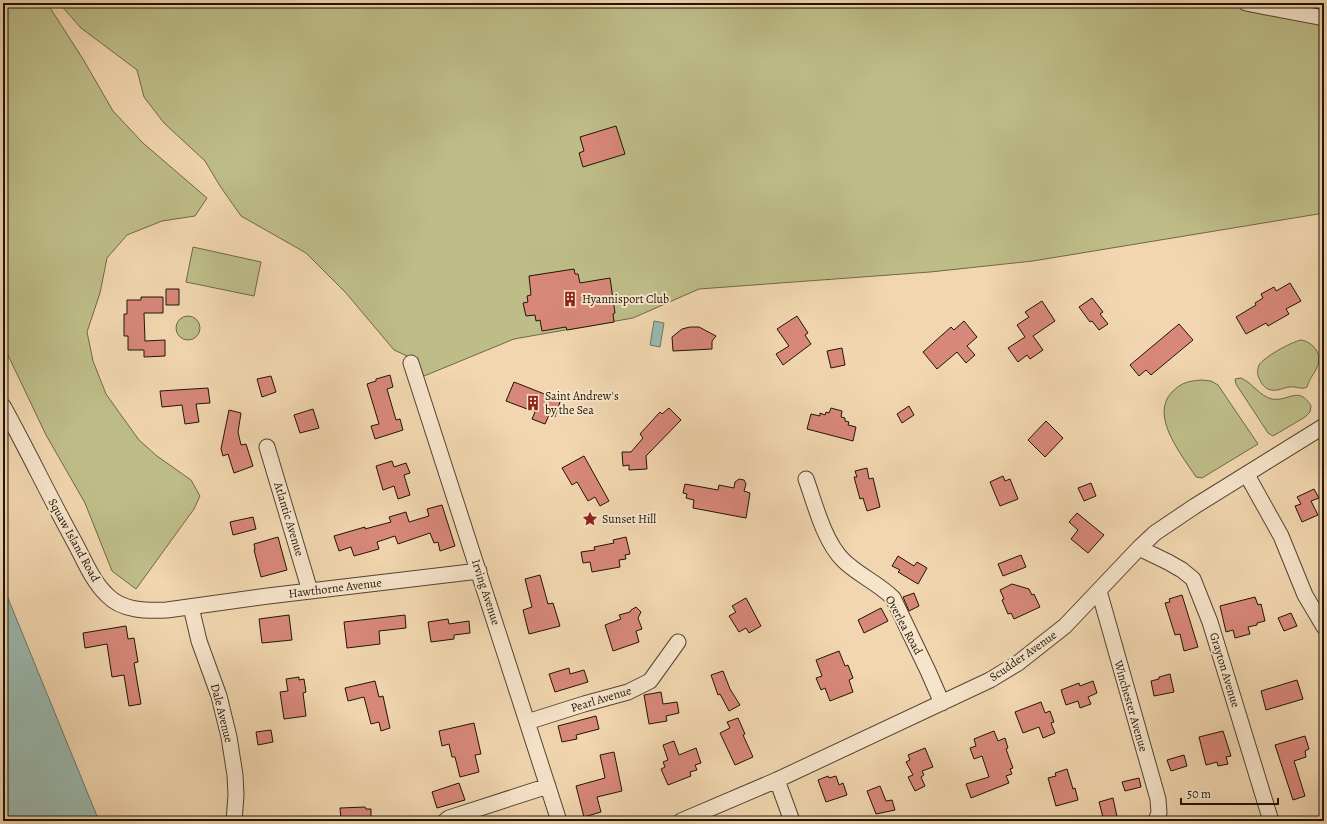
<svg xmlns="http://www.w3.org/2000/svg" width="1327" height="824" font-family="Alegreya,serif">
<rect width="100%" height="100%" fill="#f1d6af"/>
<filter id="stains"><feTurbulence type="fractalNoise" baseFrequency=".005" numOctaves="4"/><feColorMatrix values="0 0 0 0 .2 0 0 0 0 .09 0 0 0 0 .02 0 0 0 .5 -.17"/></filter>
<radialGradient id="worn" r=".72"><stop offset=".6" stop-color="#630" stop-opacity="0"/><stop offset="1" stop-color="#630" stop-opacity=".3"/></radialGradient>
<!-- green -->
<path fill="#bebd88" stroke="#6f6846" d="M3 3H47L83 59 113 111 143 143 207 198 195 216 162 221 127 235 107 258 100 293 87 332 93 361 106 394 139 440 157 456 191 480 200 496 194 509 136 589 112 571 85 503 46 435 7 353 3 348Z
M59 3H1324V213L1033 261 930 272 699 289 633 318 514 339 424 376 416 360 394 350 346 293 306 253 241 216 220 186 205 161 164 123 144 97 137 70 81 28Z
M193 247 261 262 254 296 186 282Z
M176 328a12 12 0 1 1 24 0a12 12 0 1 1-24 0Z
M1301 340C1313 342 1323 354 1317 367 1314 375 1310 377 1307 387 1302 390 1296 386 1289 387 1283 388 1278 391 1271 390 1266 389 1262 385 1260 380 1257 375 1257 370 1259 365 1264 357 1291 342 1301 340Z
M1241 378C1253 383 1259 396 1272 399 1288 402 1299 385 1311 406L1310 412 1305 417 1273 436 1268 433 1236 384 1235 379Z
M1202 380 1211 381 1218 385 1258 444 1202 478 1196 477C1182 455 1149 416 1172 392 1182 382 1189 381 1202 380Z"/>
<!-- water -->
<path fill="#9bb9ae" stroke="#6a776a" d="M654 321 664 323 660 347 650 345Z
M3 586 99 821H3Z"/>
<!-- building -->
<path fill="#d8887a" stroke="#201405" d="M616 126 625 154 583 167 579 153 584 151 580 137Z
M574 269 575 274H578L580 283 610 278 615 313 613 314 614 322 567 330 566 327 542 331 540 320 536 321 535 315 526 316 523 303 528 302 527 296 531 295 529 276Z
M1290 283 1301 301 1286 309 1289 314 1268 326 1266 323 1246 334 1236 317 1256 305 1255 303 1263 298 1261 294 1274 287 1276 291Z
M166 289H179V305H166Z
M141 297H163V313H144L145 341 165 340V356L144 357V350H128V336H124V314H127V300H141Z
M1092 298 1103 312 1100 314 1108 324 1099 330 1092 321 1090 322 1079 307Z
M1042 301 1055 321 1033 336 1043 350 1030 359 1027 355 1018 362 1008 348 1025 337 1017 325 1029 317 1025 312Z
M797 316 808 333 805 335 811 344 783 365 776 354 789 346 777 329Z
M964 321 977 337 967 346 975 355 966 363 957 352 937 369 923 352 951 327 954 330Z
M1179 324 1193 340 1151 375 1146 370 1139 376 1130 365Z
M690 327H699L716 336 712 341V349L673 351 672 337 682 329Z
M842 348 845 365 831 368 827 351Z
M390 375 393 387 387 389 396 420 400 419 403 430 375 439 371 426 379 424 367 384 376 381V379Z
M271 376 276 392 262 397 257 379Z
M514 382 547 395 546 397 560 402 555 417 549 415 545 424 532 419 535 412 506 401Z
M208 388 210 403 196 404 199 422 185 424 182 405 162 407 160 391Z
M909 406 914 415 902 423 897 414Z
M669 408 681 420 646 456 647 469 629 470V465L623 466 622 452H631L643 438 640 434 660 412 662 414Z
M831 408 842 411 841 417 845 418V421L849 422 848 425 856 427 853 441 807 429 811 414 820 416V413L825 415 826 412 829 413Z
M313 409 319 428 300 433 294 415Z
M229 410 241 413 238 432 241 445 246 444 253 466 234 473 228 454 223 456 221 449Z
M1046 421 1063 438 1045 457 1028 440Z
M584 456 609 501 600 506 595 497 588 501 577 482 572 485 562 468Z
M392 461 394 467 406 463 410 473 404 475 410 495 398 499 394 486 383 490 376 466Z
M867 468 869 479 873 478 880 507 867 511 863 498 860 499 854 477H857L855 471Z
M1003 476 1005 481 1010 479 1018 499 1000 506 990 482Z
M739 479 744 480 746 484 744 491 750 493 746 518 693 508 694 500 686 498 687 494 683 493 685 484 718 490 719 485 734 488 735 482Z
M1091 483 1096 496 1084 501 1078 488Z
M1314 489 1319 498 1311 501 1318 515 1302 522 1295 506 1301 504 1297 497Z
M442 505 455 546 440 551 438 542 434 543 430 533 398 544 395 536 377 542 379 549 354 556 351 547 339 551 334 536 365 527V529L391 522 389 517 406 512 409 522 429 516 427 509Z
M1077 513 1104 535 1088 553 1071 539 1078 530 1069 522Z
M253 517 256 529 233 535 230 522Z
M278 537 287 570 261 577 254 550H255L254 544Z
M626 537 630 554 625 555 626 559 619 560 620 567 592 572 590 562 583 563 581 552 595 550 594 547 614 543 613 540Z
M1021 555 1026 567 1003 576 998 564Z
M898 556 914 566 917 562 927 568 918 584 898 572 900 570 892 566Z
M540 575 548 604 553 603 560 626 529 634 523 610 532 607 525 579Z
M1012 584 1029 589 1032 595 1034 594 1040 607 1014 619 1011 613 1008 614 1002 600 1004 599 1000 590Z
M914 593 919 606 909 611 903 597Z
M1182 595 1198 647 1184 651 1180 634 1175 635 1165 603 1170 602 1169 599Z
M1255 597 1258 605 1261 604 1265 621 1257 623V625L1248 627 1250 634 1235 638 1233 630 1226 632 1220 606Z
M746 598 761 626 749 633 746 628 739 632 729 616 736 612 732 606Z
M636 607 641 612 638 618 642 629 636 631 639 642 613 651 605 625 621 619 619 615 630 612 631 610Z
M881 608 888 621 864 633 858 620Z
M1291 613 1297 626 1284 631 1278 618Z
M289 615 292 640 262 643 259 619Z
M405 615 406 628 379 631 380 644 347 648 344 622Z
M448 619 449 624 469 621 470 633 454 635V639L431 642 428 622Z
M126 626 128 639 134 638 138 662 134 663 141 704 129 706 124 675 112 677 107 644 85 648 83 633Z
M839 651 845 666 848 665 853 678 849 680 853 692 830 701 825 688 821 690 816 678 822 676 816 660Z
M569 668 570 674 584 670 588 682 555 692 549 674Z
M723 671 730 689 740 705 729 711 720 694 718 695 711 675Z
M1170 674 1174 692 1154 696 1151 681 1159 679V677Z
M299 677V680L304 679 306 692 303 693 306 716 284 719 280 692 288 691 286 679Z
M1297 680 1303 699 1266 710 1261 691Z
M375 681 379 697 383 696 390 728 381 731 379 722 371 724 364 697 348 701 345 688Z
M1093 681 1097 693 1088 697 1091 704 1080 708 1078 701 1066 705 1061 690 1079 683 1080 686Z
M661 692 663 704 677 702 679 713 666 716 667 721 649 724 644 695Z
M1041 702 1045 713 1050 711 1054 722 1051 723 1055 733 1043 738 1039 727 1023 733 1015 712Z
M596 716 599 729 576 735 577 739 562 742 558 726Z
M738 718 745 734 743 735 753 757 735 765 720 733 730 728 727 722Z
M474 723 481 754 475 755 479 772 460 777 455 757H452L449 744 442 746 439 731Z
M271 730 273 742 258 745 256 732Z
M994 731 998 741 1005 738 1008 748 1006 749 1013 768 1010 769 1012 774 1006 776 1009 783 971 798 966 784 989 777 982 756 974 759 970 748 976 746 974 739Z
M1223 731 1231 756 1226 757 1228 764 1218 766 1217 762 1206 765 1199 737Z
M1305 736 1309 749 1305 751 1306 757 1294 761 1305 796 1293 800 1275 745Z
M674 741 679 755 696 748 701 763 695 765 697 770 690 772 691 776 668 785 661 769 665 767 663 762 668 760 663 745Z
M925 748 933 767 922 771 924 775 921 777 925 786 915 791 908 777 913 775 906 762 910 760 908 755Z
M614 752 622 791 597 797 601 812 584 817 576 786 605 778 600 755Z
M1184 755 1187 766 1171 771 1167 760Z
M1067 769 1073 789 1075 788 1078 800 1056 806 1048 778 1056 776 1055 773Z
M828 776 829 778 836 776 839 785 843 783 847 795 826 802 818 780Z
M1139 778 1141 787 1125 791 1122 782Z
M459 783 465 800 437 808 432 792Z
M880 786 886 801 892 800 895 810 876 814 867 791Z
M1113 798 1118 821H1104L1099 802Z
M365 807 366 809H371V820H341L340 808Z"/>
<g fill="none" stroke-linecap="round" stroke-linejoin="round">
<!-- minor casing -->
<g stroke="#544430" stroke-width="17">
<path id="minor" d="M1246 3 1324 18
M411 363 559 821
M3 406C28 451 50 498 75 543 84 560 93 582 107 595 122 611 147 611 167 610L268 596 479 571
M267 447 310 591
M1247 475 1281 536 1305 595 1324 627
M806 479C815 504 824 541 843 560 858 575 878 583 893 598L928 671 942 703
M1139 548 1168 562 1182 570 1193 579 1210 622 1271 821
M1099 591 1158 799 1159 813 1156 821
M191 607 199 641 219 696 229 737 235 775 236 795 234 821
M527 722 584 704 628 692 650 681 678 642
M777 780 792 821
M445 821 449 818 548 786
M681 821 777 780 990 680 1018 663 1065 626 1139 548 1155 533 1195 506 1324 426"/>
</g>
<!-- minor -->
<use href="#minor" stroke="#f6e4cb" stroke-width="15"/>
</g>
<!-- icons -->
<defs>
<g id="building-bare" transform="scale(1.2)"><path d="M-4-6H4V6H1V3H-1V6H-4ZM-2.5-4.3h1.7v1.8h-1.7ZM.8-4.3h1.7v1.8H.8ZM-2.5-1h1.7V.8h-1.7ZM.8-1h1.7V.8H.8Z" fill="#8f2418" stroke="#f6e4cb" stroke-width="2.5" paint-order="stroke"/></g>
<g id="sight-bare" transform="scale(1.2)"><path d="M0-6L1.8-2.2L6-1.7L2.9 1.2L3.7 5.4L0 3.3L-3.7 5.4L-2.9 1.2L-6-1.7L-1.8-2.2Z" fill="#8f2418" stroke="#f6e4cb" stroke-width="2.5" paint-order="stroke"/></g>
</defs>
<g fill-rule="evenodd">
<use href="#building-bare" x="570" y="299"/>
<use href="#building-bare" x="533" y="403"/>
<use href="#sight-bare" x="590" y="519"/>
</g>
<g text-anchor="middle" stroke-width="4" stroke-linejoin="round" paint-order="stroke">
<!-- poi labels -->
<g font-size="12" fill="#201405" stroke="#f6e4cb" text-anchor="start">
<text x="582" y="303">Hyannisport Club</text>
<text x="545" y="400">Saint Andrew's<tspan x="545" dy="14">by the Sea</tspan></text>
<text x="602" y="523">Sunset Hill</text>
</g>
<!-- street labels -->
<g font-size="12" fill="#201405" stroke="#f6e4cb">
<text transform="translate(289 519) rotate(73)" y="4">Atlantic Avenue</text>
<text transform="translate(74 540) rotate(61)" y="4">Squaw Island Road</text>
<text transform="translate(335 588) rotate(-7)" y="4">Hawthorne Avenue</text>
<text transform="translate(486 592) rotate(72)" y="4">Irving Avenue</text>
<text transform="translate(904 625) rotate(62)" y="4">Overlea Road</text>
<text transform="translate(1023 656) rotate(-35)" y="4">Scudder Avenue</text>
<text transform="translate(1225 670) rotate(73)" y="4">Grayton Avenue</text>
<text transform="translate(601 699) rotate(-17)" y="4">Pearl Avenue</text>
<text transform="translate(1131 706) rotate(74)" y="4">Winchester Avenue</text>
<text transform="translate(222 713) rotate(76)" y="4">Dale Avenue</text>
</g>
</g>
<!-- margin -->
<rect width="1327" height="824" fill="none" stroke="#f1d6af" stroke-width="16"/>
<rect x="4" y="4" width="1319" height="816" fill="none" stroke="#201405" stroke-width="2"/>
<rect x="8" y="8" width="1311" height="808" fill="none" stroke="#201405"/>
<!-- scale -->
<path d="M1181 798v6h97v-6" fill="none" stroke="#201405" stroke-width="2"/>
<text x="1187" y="798" font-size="12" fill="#201405" stroke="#f6e4cb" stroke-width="3" paint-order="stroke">50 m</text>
<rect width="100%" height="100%" filter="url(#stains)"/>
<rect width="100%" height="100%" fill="url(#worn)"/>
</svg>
